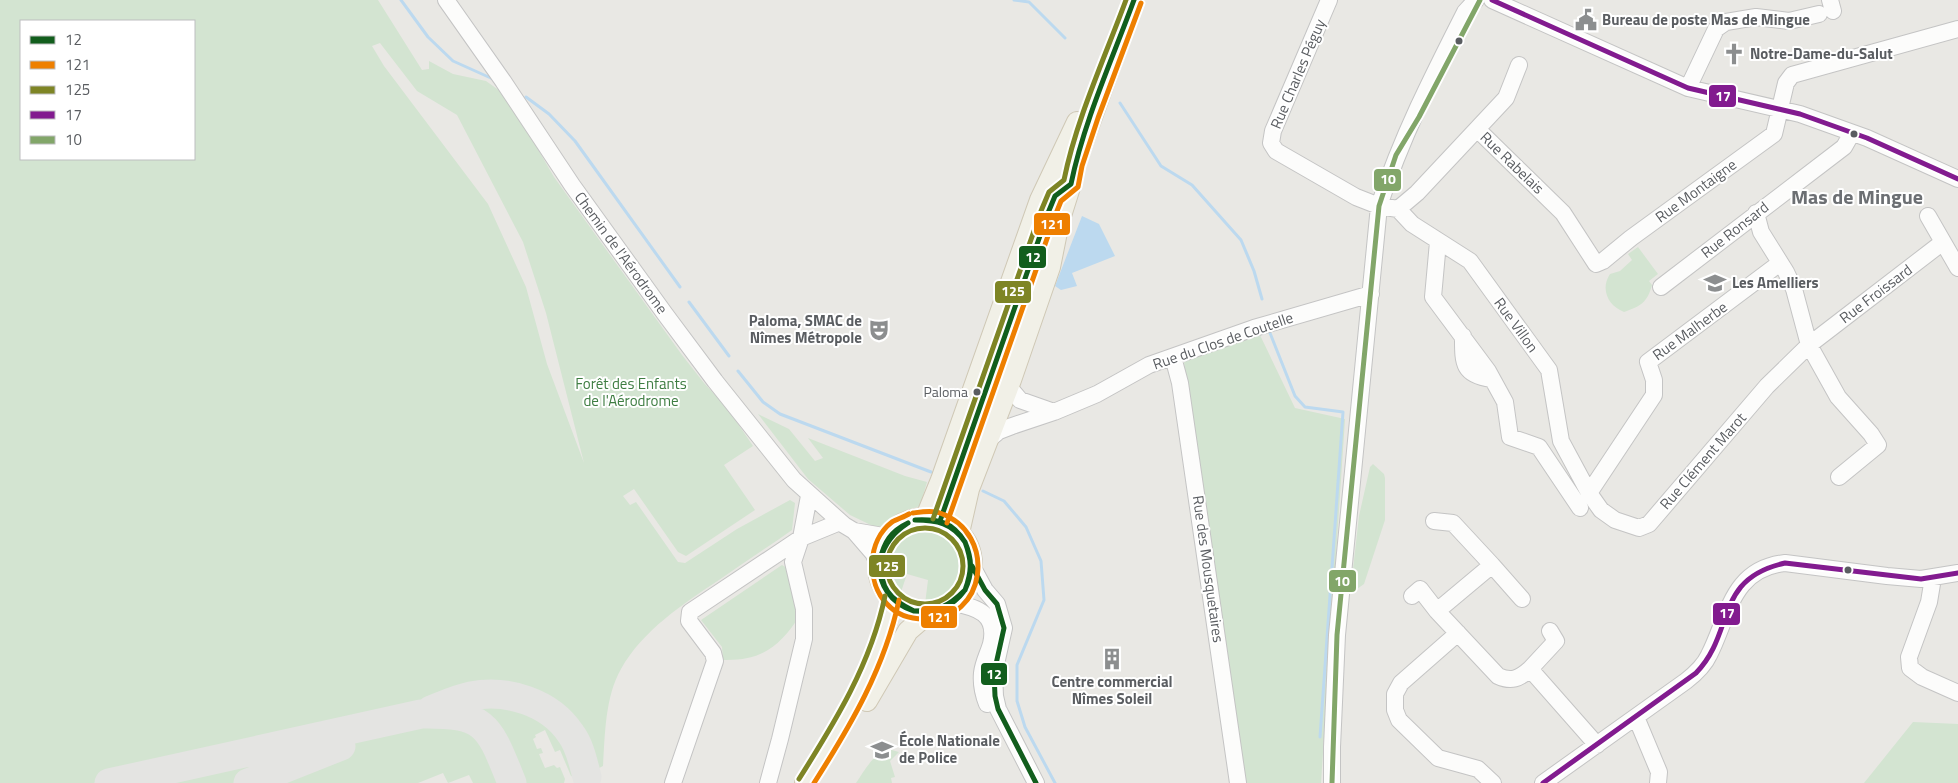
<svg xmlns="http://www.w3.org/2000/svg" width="1958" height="783" font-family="'Titillium Web',sans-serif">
<rect width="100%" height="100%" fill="#e9e8e4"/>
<!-- green -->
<path fill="#d3e4d1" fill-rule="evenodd" d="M0 0H378L422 70 429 69V61L453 74 486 81 507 96 554 177 682 355 704 383 728 409 753 446 724 465 755 510 686 556 678 552 634 489 623 496 630 505 636 502 678 562 685 563 737 529 790 500 795 503 792 530C768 547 743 563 719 580 683 604 643 630 621 669 605 697 605 735 603 766L578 779 571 776 560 750 555 752 545 730 535 735 536 737 533 739 537 749 541 748 543 753 539 754 545 768 554 765 557 768 560 767 565 779 564 783H473L469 775 448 783 443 773 418 783H0ZM21 21H194V159H21ZM380 43 417 91 457 115 523 242 546 313 584 463 547 364 526 287 488 204 384 66 372 46Z
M1638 247 1658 274 1649 281 1652 285C1647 303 1641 306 1624 312 1608 306 1600 289 1610 274L1620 271 1632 260 1628 254Z
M1259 333 1295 408 1345 419 1321 783H1244L1184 362Z
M758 414 789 429 815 461 823 458 808 438 905 476 927 482 920 506 907 510 882 526 875 527 850 515 808 479Z
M1373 464 1384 474 1385 478V520L1364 584 1357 589 1358 571 1353 569 1359 516 1370 467Z
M922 527C976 532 978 596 925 604L928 580 907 574 900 595C876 567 886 536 922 527Z
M782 565 787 568 801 614C780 646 763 661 723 660L722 647 701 620Z
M1913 722 1958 724V783H1864Z
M888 749 899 752 890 761 895 777 891 778 892 783H856C865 770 873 754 888 749Z"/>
<!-- water -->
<path fill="#bcd9ef" d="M1082 216 1099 224 1115 256 1072 273 1077 286 1061 290 1055 286Z"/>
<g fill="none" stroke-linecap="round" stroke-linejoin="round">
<!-- stream -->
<path stroke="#bcd9ef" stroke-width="3" d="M401 0 428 37 453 61 493 79
M1014 0 1029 2 1065 38
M526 97 549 114 575 141 680 287
M1120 103 1161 166 1192 185 1241 240 1254 271 1262 299
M689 302 729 356
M1270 333 1295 396 1305 407 1343 412 1320 737
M738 371 763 402 780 414 931 472
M983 491 1004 501 1026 527 1041 561 1044 600 1017 665V701L1025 727 1055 783"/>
<!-- taxiway -->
<path stroke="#e4e4e2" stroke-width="29" d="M431 710C444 705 457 699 471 696 507 689 550 702 571 734 580 746 583 762 587 777
M109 783 421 714C487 713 489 726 512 783
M248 783 341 746"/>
<!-- minor casing -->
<g stroke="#c4c4c4" stroke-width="18">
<path id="minor" d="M446 0 503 81 572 185 665 314 715 381 794 480 844 525 854 531 889 537
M1329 0 1273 131 1271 143 1276 151 1356 197 1379 206 1398 209 1412 224 1470 261 1549 370 1561 441 1589 493 1601 510 1615 520 1639 528 1649 524 1767 386 1809 345 1943 242
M1492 0 1688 88 1800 114 1867 138 1958 179
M1830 0 1833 11
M1688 88 1716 29 1726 22 1756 17 1789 21 1819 14
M1477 129 1506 98 1519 65
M1398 209 1417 193 1477 129 1563 213 1596 264 1603 261 1631 238 1774 134 1786 83 1792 75 1958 29
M1756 213 1761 232 1786 272 1794 289 1809 345 1838 397 1871 434 1878 445 1839 477
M1928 216 1958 268
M1438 242 1433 297 1488 371 1505 402 1510 437 1539 447 1580 508
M1661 287 1844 147 1852 133
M1463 336C1463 363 1462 375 1492 379
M1173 357 1180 383 1238 783
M1009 387 1020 400 1054 412
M988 440 999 431 1012 426 1054 412 1097 394 1149 365 1254 328 1371 294
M1589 493 1654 395V380L1648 362 1780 263
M1434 521 1453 523 1492 565 1437 611
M854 531 873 553 879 565
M1492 565 1522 599
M972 566 985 590 997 604 1004 628 994 673 995 696 998 709 1036 783
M1933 578 1929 602 1909 657 1910 668 1922 677 1958 693
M1412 596 1420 589 1437 611 1498 676C1511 682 1519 679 1530 669L1597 745
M953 603C977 607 998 614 991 644 988 654 983 663 982 673 981 683 983 694 987 704
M1458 633 1401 683 1395 694V710L1399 720 1438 758 1478 769 1493 783
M1530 669 1556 641 1550 631
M1636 717 1659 772 1658 783
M673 783 715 661 713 653 689 621 690 612 801 538 840 522
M768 783 780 739 804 639V609L793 562 801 538 809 496
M1332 783V747L1337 635 1379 206C1401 138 1433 75 1465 12L1476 0
M1543 783 1686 681C1695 674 1704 666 1709 655 1729 616 1731 569 1785 563L1887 576 1921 579 1958 573"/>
</g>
<!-- major casing -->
<g stroke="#cfc8b5" stroke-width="22">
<path id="major" d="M878 565a47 47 0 1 1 94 0a47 47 0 1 1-94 0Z
M923 519 928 512 941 480 1040 200 1077 122
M959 533 969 489 1011 380 1050 267 1059 222 1071 184 1075 164 1134 0
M867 701 908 631 930 612
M805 783C837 733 869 682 886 625 889 616 890 607 892 598"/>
</g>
<!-- minor -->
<use href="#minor" stroke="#fcfcfb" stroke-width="16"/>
<!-- major -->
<use href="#major" stroke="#f1f0e7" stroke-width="20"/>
<!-- bus-1 casing -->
<g stroke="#fff" stroke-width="9">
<path id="bus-1" d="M915 520C937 520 952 523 965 542
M915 520C938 519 952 521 965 542
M940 521 1048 213 1055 196 1071 184C1084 121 1112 60 1134 0
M880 560C881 588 888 599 914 611
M880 560C877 584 891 604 914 611
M880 560C884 542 891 531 908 523
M880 560C885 543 893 533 908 523
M972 566 985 590 997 604 1004 628 994 673 995 696 998 709 1036 783
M965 590C972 571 972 561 965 542
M965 590C973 573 972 559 965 542
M914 611C936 612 951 609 965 590
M914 611C938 611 948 607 965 590"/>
</g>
<!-- bus-2 casing -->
<g stroke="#fff" stroke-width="9">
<path id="bus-2" d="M909 514C904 517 897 519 892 522 867 541 866 582 887 604 897 615 909 619 924 619 987 622 998 533 940 513 932 510 921 512 913 513
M947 523 1055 216 1061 201 1078 187 1082 166 1098 118 1141 3
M814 783C851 725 885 667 899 600"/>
</g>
<!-- bus-3 casing -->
<g stroke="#fff" stroke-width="9">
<path id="bus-3" d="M933 519 1041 211 1049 192 1064 180C1076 120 1105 57 1126 0
M887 566a38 38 0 1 1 76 0a38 38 0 1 1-76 0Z
M799 779C835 722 871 664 885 596"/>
</g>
<!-- bus-4 casing -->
<g stroke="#fff" stroke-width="9">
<path id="bus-4" d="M1492 0 1688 88 1800 114 1867 138 1958 179
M1543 783 1696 673C1736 632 1713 579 1785 563L1921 579 1958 573"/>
</g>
<!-- bus-5 casing -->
<g stroke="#fff" stroke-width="9">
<path id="bus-5" d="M1332 783 1337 635 1379 206 1396 155 1419 117 1480 0"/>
</g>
<!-- bus-1 -->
<use href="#bus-1" stroke="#125e1d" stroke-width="5"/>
<!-- bus-2 -->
<use href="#bus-2" stroke="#ee7f00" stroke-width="5"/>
<!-- bus-3 -->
<use href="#bus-3" stroke="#7e8525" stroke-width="5"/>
<!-- bus-4 -->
<use href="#bus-4" stroke="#821b8f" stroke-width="5"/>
<!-- bus-5 -->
<use href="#bus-5" stroke="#82a669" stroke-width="5"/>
</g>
<!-- icons -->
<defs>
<g id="civic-bare" transform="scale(1.725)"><path d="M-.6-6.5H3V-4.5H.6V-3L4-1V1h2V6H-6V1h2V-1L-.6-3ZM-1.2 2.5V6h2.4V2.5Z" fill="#8c8e8f" stroke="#fff" stroke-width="2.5" paint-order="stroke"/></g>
<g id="church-bare" transform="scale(1.725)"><path d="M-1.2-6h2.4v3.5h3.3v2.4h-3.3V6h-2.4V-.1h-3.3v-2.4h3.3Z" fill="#8c8e8f" stroke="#fff" stroke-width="2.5" paint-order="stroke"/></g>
<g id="school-bare" transform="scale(1.725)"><path d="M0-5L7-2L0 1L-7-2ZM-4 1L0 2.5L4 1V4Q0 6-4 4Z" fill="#8c8e8f" stroke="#fff" stroke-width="2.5" paint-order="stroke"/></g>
<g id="theatre-bare" transform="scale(1.725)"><path d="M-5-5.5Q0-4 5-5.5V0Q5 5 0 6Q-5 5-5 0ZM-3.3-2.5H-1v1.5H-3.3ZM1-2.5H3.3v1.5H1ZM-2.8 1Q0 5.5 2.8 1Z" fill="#8c8e8f" stroke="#fff" stroke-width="2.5" paint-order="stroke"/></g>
<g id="building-bare" transform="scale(1.725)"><path d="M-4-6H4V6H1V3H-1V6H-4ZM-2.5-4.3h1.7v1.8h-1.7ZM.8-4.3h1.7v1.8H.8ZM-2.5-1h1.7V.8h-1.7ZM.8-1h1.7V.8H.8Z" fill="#8c8e8f" stroke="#fff" stroke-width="2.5" paint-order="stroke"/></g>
<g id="university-bare" transform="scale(1.725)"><path d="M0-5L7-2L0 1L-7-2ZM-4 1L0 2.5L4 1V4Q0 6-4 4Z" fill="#8c8e8f" stroke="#fff" stroke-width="2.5" paint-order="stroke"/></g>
</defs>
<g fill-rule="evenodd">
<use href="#civic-bare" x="1586" y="20"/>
<use href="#church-bare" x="1734" y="54"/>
<use href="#school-bare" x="1715" y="283"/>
<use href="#theatre-bare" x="879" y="330"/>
<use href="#building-bare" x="1112" y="659"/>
<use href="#university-bare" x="882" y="750"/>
</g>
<!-- markers -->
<g fill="#5a5d61" stroke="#fff" stroke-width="2">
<circle cx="1459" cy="41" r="4.5"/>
<circle cx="1854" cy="134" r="4.5"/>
<circle cx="977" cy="392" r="4.5"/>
<circle cx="1848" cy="570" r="4.5"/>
</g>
<g text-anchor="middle" stroke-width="4" stroke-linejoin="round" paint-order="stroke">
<!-- bus labels -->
<g font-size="14" fill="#5a5d61" stroke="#fff" text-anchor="end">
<text x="968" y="397">Paloma</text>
</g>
<!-- poi labels -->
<g font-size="15" font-weight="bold" fill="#5a5d61" stroke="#fff" text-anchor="start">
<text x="1602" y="25">Bureau de poste Mas de Mingue</text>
<text x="1750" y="59">Notre-Dame-du-Salut</text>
<text x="1732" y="288">Les Amelliers</text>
<text x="862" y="326" text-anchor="end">Paloma, SMAC de<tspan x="862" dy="17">Nîmes Métropole</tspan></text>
<text x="1112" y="687" text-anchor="middle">Centre commercial<tspan x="1112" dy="17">Nîmes Soleil</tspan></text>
<text x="899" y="746">École Nationale<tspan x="899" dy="17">de Police</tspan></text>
</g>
<!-- street labels -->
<g font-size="15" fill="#5a5d61" stroke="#fff">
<text transform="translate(1298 74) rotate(-67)" y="5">Rue Charles Péguy</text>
<text transform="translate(1512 163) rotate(44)" y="5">Rue Rabelais</text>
<text transform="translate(1696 191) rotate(-36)" y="5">Rue Montaigne</text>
<text transform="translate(1735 230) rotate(-38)" y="5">Rue Ronsard</text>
<text transform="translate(621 253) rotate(54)" y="5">Chemin de l'Aérodrome</text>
<text transform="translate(1876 294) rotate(-37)" y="5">Rue Froissard</text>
<text transform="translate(1516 325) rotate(54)" y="5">Rue Villon</text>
<text transform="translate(1690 331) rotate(-36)" y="5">Rue Malherbe</text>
<text transform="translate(1223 341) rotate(-19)" y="5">Rue du Clos de Coutelle</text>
<text transform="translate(1703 461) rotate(-49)" y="5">Rue Clément Marot</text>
<text transform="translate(1208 569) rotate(82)" y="5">Rue des Mousquetaires</text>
</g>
<!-- park labels -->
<g font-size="15" fill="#3e7d42" stroke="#fff">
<text x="631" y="389">Forêt des Enfants<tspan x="631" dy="17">de l'Aérodrome</tspan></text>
</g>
<!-- district labels -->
<g font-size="20" font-weight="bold" fill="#6c6f73" stroke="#fff">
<text x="1857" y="204">Mas de Mingue</text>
</g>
</g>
<g stroke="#fff" stroke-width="2">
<rect x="1708" y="84" width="29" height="24" rx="5" fill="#821b8f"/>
<rect x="1373" y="168" width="29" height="24" rx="5" fill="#82a669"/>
<rect x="1033" y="212" width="38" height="24" rx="5" fill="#ee7f00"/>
<rect x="1018" y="245" width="29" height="24" rx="5" fill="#125e1d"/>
<rect x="994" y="280" width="38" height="24" rx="5" fill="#7e8525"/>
<rect x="868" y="554" width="38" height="24" rx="5" fill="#7e8525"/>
<rect x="1328" y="569" width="29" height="24" rx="5" fill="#82a669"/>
<rect x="1712" y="602" width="29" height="24" rx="5" fill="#821b8f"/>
<rect x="920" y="605" width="38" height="24" rx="5" fill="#ee7f00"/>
<rect x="980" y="662" width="28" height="24" rx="5" fill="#125e1d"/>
</g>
<g font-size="14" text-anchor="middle" font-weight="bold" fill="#fff">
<text x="1723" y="101">17</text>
<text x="1388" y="184">10</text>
<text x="1052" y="229">121</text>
<text x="1033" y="262">12</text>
<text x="1013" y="296">125</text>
<text x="887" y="571">125</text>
<text x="1342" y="586">10</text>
<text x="1727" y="618">17</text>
<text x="939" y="622">121</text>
<text x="994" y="679">12</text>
</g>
<!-- legend -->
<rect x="20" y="20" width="175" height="140" fill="#ffffff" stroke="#bdbec0"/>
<rect x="30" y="36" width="25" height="8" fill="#125e1d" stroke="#bdbec0"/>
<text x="65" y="45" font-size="15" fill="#5a5d61">12</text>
<rect x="30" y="61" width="25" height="8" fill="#ee7f00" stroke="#bdbec0"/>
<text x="65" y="70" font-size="15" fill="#5a5d61">121</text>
<rect x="30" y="86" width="25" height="8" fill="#7e8525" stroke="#bdbec0"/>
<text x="65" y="95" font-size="15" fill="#5a5d61">125</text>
<rect x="30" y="111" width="25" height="8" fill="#821b8f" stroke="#bdbec0"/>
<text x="65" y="120" font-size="15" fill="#5a5d61">17</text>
<rect x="30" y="136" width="25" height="8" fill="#82a669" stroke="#bdbec0"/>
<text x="65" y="145" font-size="15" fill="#5a5d61">10</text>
</svg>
